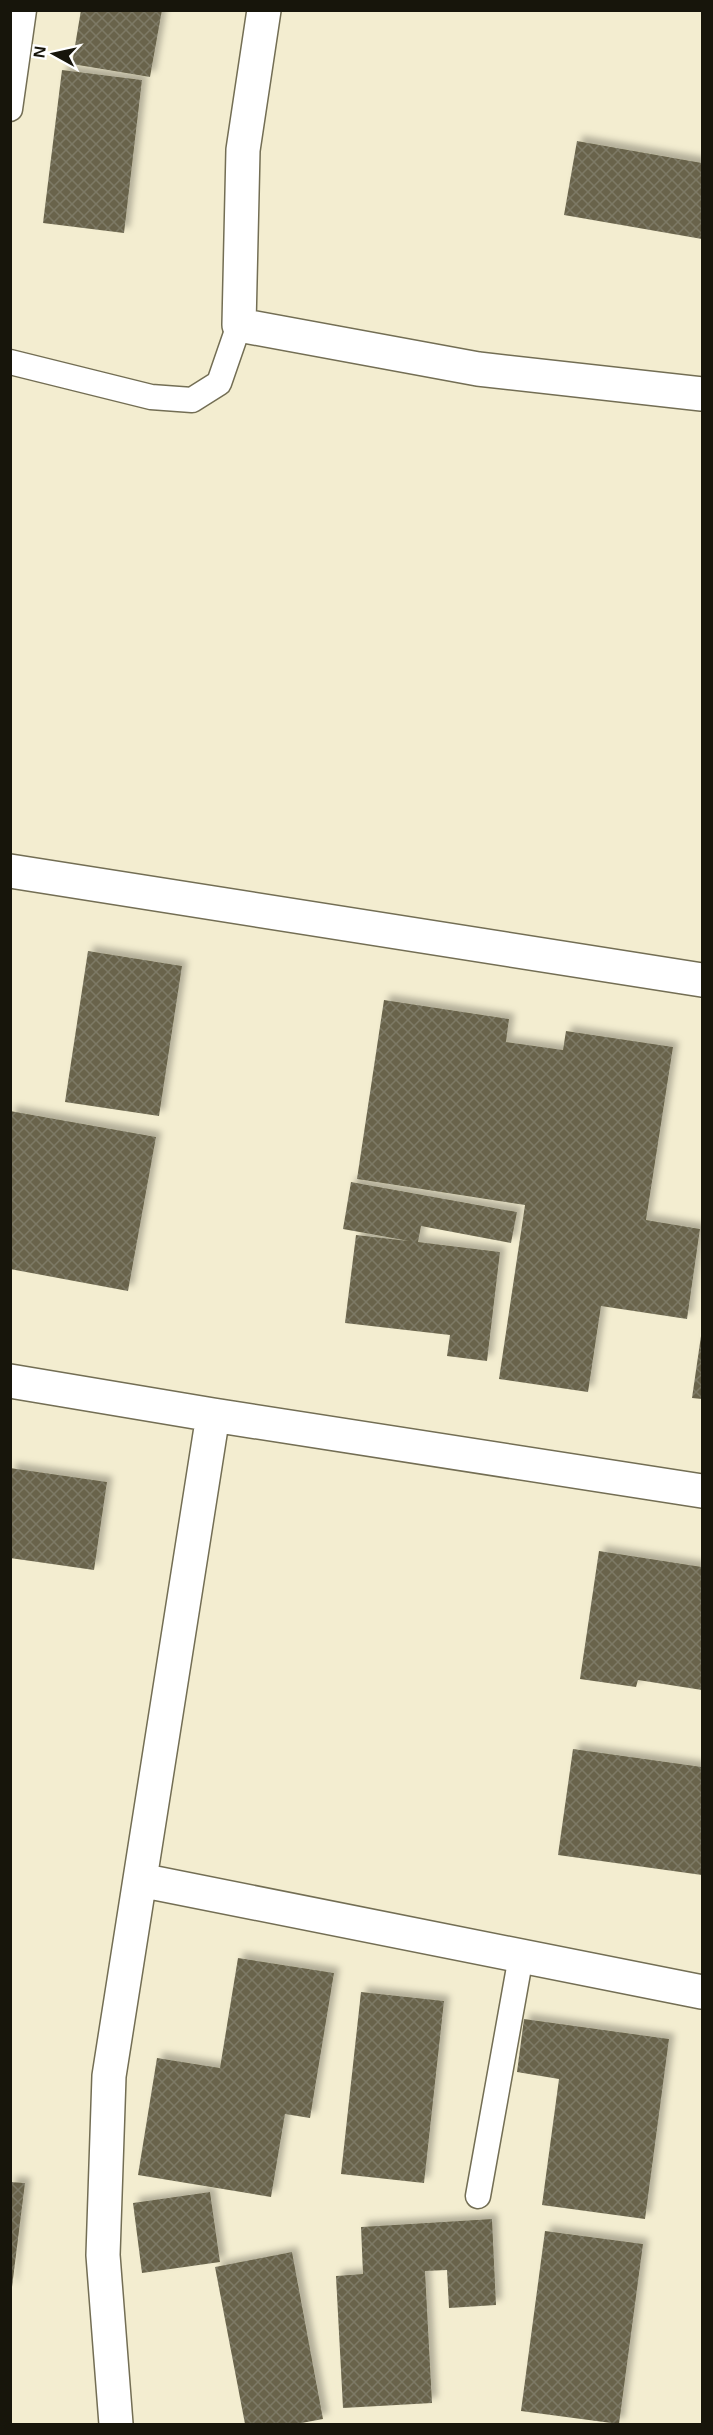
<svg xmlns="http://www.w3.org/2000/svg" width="713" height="2435" font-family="Helvetica,sans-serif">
<defs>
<pattern id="building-cross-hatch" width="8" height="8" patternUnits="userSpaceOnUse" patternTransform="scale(1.5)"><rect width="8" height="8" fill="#69644b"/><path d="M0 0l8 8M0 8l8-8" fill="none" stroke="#7d7966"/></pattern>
<filter id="shadow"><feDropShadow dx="5.5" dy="-5.5" stdDeviation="3" flood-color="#0004"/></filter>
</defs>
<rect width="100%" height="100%" fill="#f3edd0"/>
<!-- building -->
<path fill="url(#building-cross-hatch)" filter="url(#shadow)" d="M81 10H162L150 77 72 64Z
M62 70 142 80 124 233 43 223Z
M577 141 702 163V239L564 215Z
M88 951 182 966 159 1116 65 1102Z
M384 1000 509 1019 506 1042 563 1050 566 1031 673 1047 646 1220 700 1229 687 1319 601 1306 588 1392 499 1379 525 1205 357 1179Z
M10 1111 156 1137 128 1291 10 1269Z
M351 1182 517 1212 511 1243 421 1226 418 1242 500 1252 487 1361 447 1356 450 1335 345 1323 356 1235 409 1241 343 1229Z
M701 1336H702V1399L692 1398Z
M10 1468 107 1482 94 1570 10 1558Z
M599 1551 702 1567V1690L638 1680 636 1687 580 1679Z
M573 1749 702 1767V1875L558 1855Z
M238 1958 334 1973 310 2118 285 2114 271 2197 138 2175 157 2058 220 2068Z
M361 1992 444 2001 424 2183 341 2174Z
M524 2019 669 2039 645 2219 542 2205 559 2079 517 2072Z
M10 2182 25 2183 12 2287H10Z
M210 2192 220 2262 142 2273 133 2203Z
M492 2219 496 2305 449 2308 447 2270 425 2271 432 2403 343 2408 336 2276 363 2274 361 2227Z
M545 2231 643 2244 619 2424 521 2411Z
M292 2252 323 2419 296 2424H245L215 2267Z"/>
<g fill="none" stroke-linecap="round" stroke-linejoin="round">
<!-- service casing -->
<g stroke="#736e54" stroke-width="27">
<path id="service" d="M10 109 24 10
M10 362 151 397 192 400 219 383 239 325
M478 2196 521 1956"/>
</g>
<!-- minor casing -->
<g stroke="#736e54" stroke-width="36">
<path id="minor" d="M264 10 243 150 239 325 478 369 702 394
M10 871 702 980
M10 1381 213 1415 702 1491
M140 1880 702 1992
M116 2424 103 2255 109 2076 213 1415"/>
</g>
<!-- service -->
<use href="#service" stroke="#fff" stroke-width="24"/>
<!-- minor -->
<use href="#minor" stroke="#fff" stroke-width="33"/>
</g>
<!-- border -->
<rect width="713" height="2435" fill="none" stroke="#17150b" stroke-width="24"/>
<!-- north arrow -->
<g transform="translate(54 54) rotate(278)" stroke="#ffffff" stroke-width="4.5" paint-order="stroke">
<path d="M0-4.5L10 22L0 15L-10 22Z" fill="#17150b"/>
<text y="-9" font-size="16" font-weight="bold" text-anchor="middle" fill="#17150b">N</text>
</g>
</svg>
